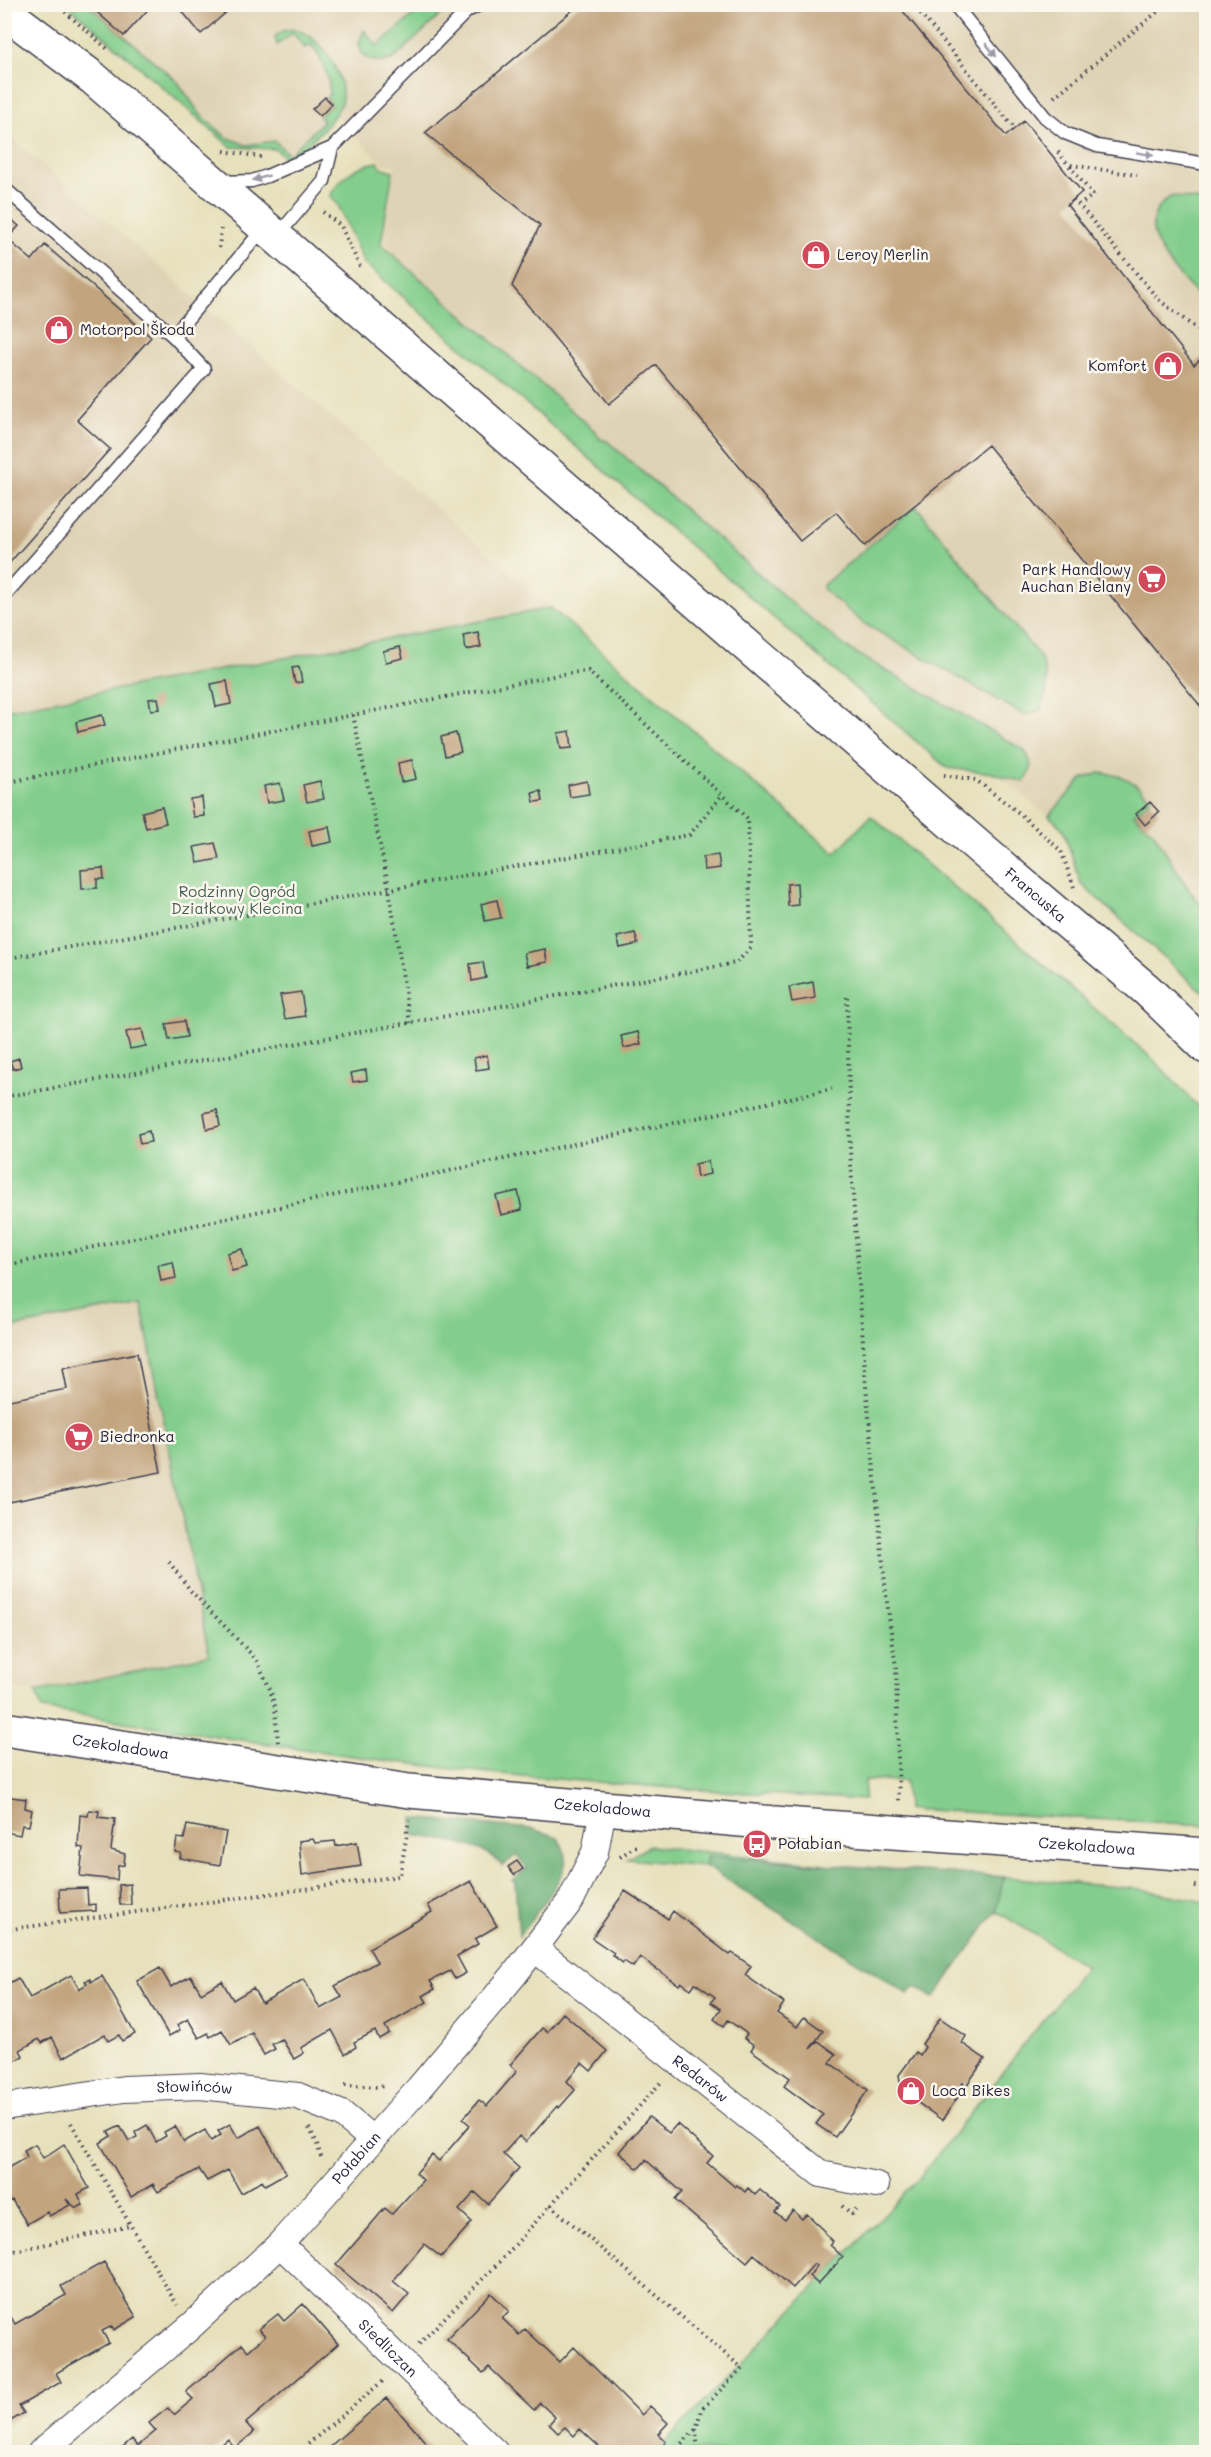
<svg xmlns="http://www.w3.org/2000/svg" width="1211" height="2457" font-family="Mali,sans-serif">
<rect width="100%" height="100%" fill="#fbf7ec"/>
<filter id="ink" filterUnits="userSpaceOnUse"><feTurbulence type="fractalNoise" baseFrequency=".0167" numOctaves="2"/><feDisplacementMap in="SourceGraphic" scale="12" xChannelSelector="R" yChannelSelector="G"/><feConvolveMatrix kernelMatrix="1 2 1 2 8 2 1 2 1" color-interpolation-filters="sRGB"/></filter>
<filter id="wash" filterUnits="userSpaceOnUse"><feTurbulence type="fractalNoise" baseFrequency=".008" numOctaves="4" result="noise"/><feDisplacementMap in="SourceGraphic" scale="24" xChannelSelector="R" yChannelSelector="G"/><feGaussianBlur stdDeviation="1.35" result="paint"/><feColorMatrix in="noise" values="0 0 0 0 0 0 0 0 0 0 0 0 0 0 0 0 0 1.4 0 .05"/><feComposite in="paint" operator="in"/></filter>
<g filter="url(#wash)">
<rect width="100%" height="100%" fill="#e6e0bb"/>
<!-- built -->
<path fill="#dfd3b5" d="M68 5H1206V989L1081 885 1062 828 383 261 395 165 383 164 333 112 286 157 275 149 232 147Z
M5 132 551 608 5 710Z
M140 1303 210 1656 36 1692 5 1688 4 1329Z"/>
<!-- green -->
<path fill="#83ce8c" stroke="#527864" stroke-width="1.5" d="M68 5H88L177 81 200 114 226 137 246 145 275 141 289 155 323 121 319 117 332 104 326 98 330 94C329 75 322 59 311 44L305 48 293 33 277 45 275 37C302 8 350 71 341 103 335 121 306 147 291 156L286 158 275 149 231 147Z
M426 5H451L395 58C383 64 373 63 362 55L359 43 364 30 377 46Z
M378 162 381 167 393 171 381 244 596 432 600 439 607 441 794 605 847 648 1024 750C1033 762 1033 770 1024 782L992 773 947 768 364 263 337 203 330 196C341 176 356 166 378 162Z
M1172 196 1206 202V305C1183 277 1122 227 1172 196Z
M916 506 1040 657C1049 678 1049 688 1040 710L1030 714H1022L863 623 824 590 823 585Z
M551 608 835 853 871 816 1153 1059 1206 1115V1825L907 1809 905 1781 865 1780 864 1800C739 1793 614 1785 490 1773 340 1757 191 1732 42 1709L36 1692 209 1655 141 1303 5 1329V710Z
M1099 773C1123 774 1135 781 1151 799L1134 814 1154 833 1190 891 1206 911V995L1081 884 1063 829 1049 816 1082 779Z
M649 1846 826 1864 707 1856 705 1866 627 1859Z
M1004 1877 1140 1889 1206 1902V2452H656L920 2177 1086 1966 996 1911Z"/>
<!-- forest -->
<path fill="#6ab178" stroke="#466a5a" stroke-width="1.5" d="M413 1818 532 1829 558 1837C561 1844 566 1851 566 1859 565 1879 531 1920 519 1936L515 1883 512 1880 527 1869 517 1855 502 1866C486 1843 439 1840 413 1835Z
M707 1856 1004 1877 996 1911 934 1998 915 1986 908 1994 705 1866Z"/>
<g id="blocks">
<!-- building -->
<path fill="#c2a47f" d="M88 4H153L124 36Z
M176 4H236L201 34Z
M580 4H897L1006 136 1024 121 1082 192 1067 205 1194 365 1206 354V713L988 445 865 546 836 512 800 541 656 365 609 404 512 286 540 225 425 133Z
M325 97 332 104 320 116 312 109Z
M4 213 19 226 7 239 32 260 45 245 151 337 77 420 110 449 4 569Z
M478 632 481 647 466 650 463 635Z
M400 647 403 658 386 662 383 651Z
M299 667 302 682 295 683 292 668Z
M227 681 231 704 216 707 211 684Z
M158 698 160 709 151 710 149 699Z
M102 715 105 725 78 732 76 722Z
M570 731 572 748 561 749 558 733Z
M456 733 461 752 445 756 441 737Z
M412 760 416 779 401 782 398 763Z
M320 781 324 799 307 802 303 785Z
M587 781 589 794 570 797 568 785Z
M280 783 284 800 267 803 264 786Z
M541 791 543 801 534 802 532 793Z
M202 797 204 816 193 817 190 799Z
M1150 802 1159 812 1145 825 1136 814Z
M162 807 166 823 146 828 142 812Z
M329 827 332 842 312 846 309 831Z
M215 843 219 859 198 863 194 847Z
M718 855 720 868 704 870 703 857Z
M103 868 104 879H97V888L82 889 81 870Z
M797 883 798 905 788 906 787 884Z
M497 900 501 918 485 921 481 904Z
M635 933 638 944 620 948 617 937Z
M545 949 547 962 527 966 524 953Z
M483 962 486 978 472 981 470 964Z
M813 982 815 998 792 1002 789 987Z
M301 992 305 1016 285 1019 280 995Z
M184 1021 187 1037 169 1040 166 1024Z
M142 1029 146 1046 130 1049 126 1032Z
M638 1032 641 1044 624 1048 621 1036Z
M487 1055 489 1068 476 1070 474 1058Z
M19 1058 21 1067 13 1069 10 1061Z
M366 1070 367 1080 353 1082 351 1073Z
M217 1110 220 1126 207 1129 204 1113Z
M149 1131 151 1142 140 1144 138 1134Z
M708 1161 710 1174 697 1177 695 1164Z
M518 1191 522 1210 501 1215 496 1196Z
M242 1249 247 1267 232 1271 227 1253Z
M173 1262 176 1278 161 1281 158 1265Z
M137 1353 161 1472 4 1503V1401L67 1389 63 1368Z
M4 1796 26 1799 25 1808 32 1810 29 1826 22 1825 20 1835 4 1832Z
M89 1810 99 1811 98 1817 115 1819 111 1850 125 1854 124 1865 118 1866 117 1880 80 1876 83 1848 78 1847 80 1815 88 1816Z
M187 1825 226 1832 220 1865 180 1858 181 1853 175 1852 177 1838 184 1839Z
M313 1839 315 1843 335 1841 336 1846 357 1842 361 1866 302 1875 299 1841Z
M517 1861 523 1869 514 1875 508 1867Z
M471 1881 497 1926 475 1939 478 1944 457 1956 466 1973 455 1979 450 1971 430 1981 435 1989 423 1996 427 2002 385 2026 389 2033 379 2039 375 2031 354 2042 356 2047 345 2054 332 2030 301 2048 304 2053 294 2059 282 2039 272 2044 275 2049 264 2055 252 2033 231 2045 222 2030 210 2037 208 2033 199 2038 188 2019 177 2025 180 2030 169 2036 137 1981 160 1968 171 1987 191 1976 201 1993 222 1981 233 2000 253 1988 262 2003 304 1979 320 2009 342 1997 335 1986 377 1962 369 1948 432 1912 428 1905Z
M130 1884 131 1905H120L119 1885Z
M87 1888 88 1905 96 1904V1911L60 1913 59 1889Z
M625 1891 668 1919 673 1911 730 1955 732 1953 751 1966 745 1975 784 2003 777 2013 797 2027 804 2017 823 2031 810 2049 818 2041 836 2054 830 2063 868 2090 835 2137 816 2124 823 2115 784 2086 790 2078 751 2050 754 2045 744 2038 747 2034 728 2020 724 2026 714 2019 721 2009 711 2002 715 1997 695 1983 691 1989 681 1982 679 1985 640 1957 633 1967 624 1961 623 1963 612 1955 614 1953 592 1938Z
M71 1975 79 1989 87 1984 85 1981 90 1979 91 1982 102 1976 135 2034 122 2041 119 2035 108 2041 105 2034 63 2058 52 2037 42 2043 39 2039 20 2050 23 2056 11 2063 4 2051V1986L18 1978 30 1998Z
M563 2013 607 2051 591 2071 582 2063 567 2081 575 2090 559 2108 557 2106 526 2142 519 2136 503 2154 519 2168 488 2204 475 2192 459 2210 472 2222 441 2257 424 2244 393 2281 409 2294 393 2313 336 2265 385 2208 392 2214 423 2180 416 2173 432 2155 439 2161 470 2125 463 2119 479 2100 487 2106 517 2071 510 2065 542 2028 547 2032Z
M940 2018 966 2036 962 2043 985 2059 966 2086 963 2083 957 2091 960 2094 942 2120 907 2095 912 2088 900 2081 899 2075 916 2052 920 2055 925 2047 922 2044Z
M649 2117 669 2133 677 2124 713 2156 707 2163 735 2187 737 2185 745 2192 748 2188 755 2195 760 2190 780 2207 775 2212 785 2220 793 2210 802 2219 807 2214 825 2231 824 2232 833 2241 830 2245 843 2257 818 2284 809 2276 817 2266 814 2264 793 2288 754 2254 747 2262 675 2200 682 2192 646 2160 638 2169 619 2152Z
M230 2124 238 2138 260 2126 286 2173 265 2185 262 2181 241 2193 228 2170 207 2181 199 2169 158 2192 153 2184 131 2197 100 2143 111 2136 108 2132 120 2126 129 2141 137 2137 135 2132 147 2125 156 2142 166 2136 164 2132 175 2126 184 2142 205 2130 211 2141 221 2135 218 2131Z
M35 2144 43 2158 64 2144 89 2188 78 2194 83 2205 76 2208 66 2199 70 2205 49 2216 47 2212 27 2224 12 2200 4 2204V2162L8 2168 27 2157 24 2150Z
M104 2262 136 2317 114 2330 112 2326 102 2331 109 2343 56 2373 61 2382 19 2406 24 2413 4 2425V2321L11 2317 15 2324 66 2295 61 2286Z
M491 2293 509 2311 502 2318 519 2335 525 2329 560 2362 574 2347 642 2415 650 2406 668 2423 658 2434 666 2442 656 2452H605L580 2429 574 2436 565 2427 558 2433 549 2424 555 2417 540 2403 534 2410 489 2367 483 2373 447 2339Z
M303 2304 338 2344 246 2423 254 2432 235 2448 228 2439 213 2452H117L132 2439 138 2446 156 2431 149 2423 168 2408 174 2415 193 2399 186 2392 242 2344 248 2351 265 2336 259 2329 278 2314 284 2321Z
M387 2398 434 2452H344L341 2448 336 2452 331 2446 335 2442Z"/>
</g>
</g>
<g filter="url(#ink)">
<use href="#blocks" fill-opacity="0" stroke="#3f3e4e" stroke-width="1.5"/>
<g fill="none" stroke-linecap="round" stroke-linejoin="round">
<!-- lane casing -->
<g stroke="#3f3e4e" stroke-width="15">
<path id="lane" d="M954 4 1045 117 1065 133 1097 146 1206 164
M222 182 252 181 267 176 332 148 467 11 481 4
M4 188 173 336 264 228
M278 235 324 181 332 148
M4 596 204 369 173 336"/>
</g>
<!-- street casing -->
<g stroke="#3f3e4e" stroke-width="28">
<g id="street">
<path id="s1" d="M535 1949 821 2174 876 2185"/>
<path id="s2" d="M4 2107 124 2089 200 2086 298 2096 342 2114 373 2140"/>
<path id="s3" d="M280 2244 495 2452"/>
<path id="s4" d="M41 2452 190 2327 280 2244 419 2088 514 1975 571 1900 595 1852 603 1809"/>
</g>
</g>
<!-- secondary casing -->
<g stroke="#3f3e4e" stroke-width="36">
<g id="secondary">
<path id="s5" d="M4 11 93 78 988 855 1147 990 1206 1047"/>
<path id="s6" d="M4 1729 409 1791 798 1825 1206 1855"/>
</g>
</g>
<!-- path -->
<path stroke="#3f3e4e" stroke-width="4" stroke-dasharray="1.5 4.5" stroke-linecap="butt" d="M56 4 110 51
M913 4 1015 129
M509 6 512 4
M1054 97 1167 4
M224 151 261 157
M1058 152 1093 195 1080 205
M1071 165 1137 175
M1074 199 1159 300 1206 336
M323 212 341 226 361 269
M219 248 221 229
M353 715 389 888 410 1023
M944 775 976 780 1019 813 1061 851 1074 887
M4 783 563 674 588 671 748 819 751 948 736 963 4 1097
M4 959 689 835 722 795
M847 997 850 1150 866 1386 886 1594 896 1667 899 1804
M4 1266 832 1089
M169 1562 191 1591 256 1659 270 1689 275 1707 278 1743
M620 1857 636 1846
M1195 1886 1206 1888
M4 1930 400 1876 409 1820
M345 2085 377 2087 385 2086
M71 2123 177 2305
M309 2128 316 2141 322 2160
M550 2205 742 2368 701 2410 696 2430 698 2452
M842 2206 852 2214 858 2207
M4 2256 14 2251 130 2226
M419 2344 506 2255 663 2080
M299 2452 385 2379
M673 2452 695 2430"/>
<!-- lane -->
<use href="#lane" stroke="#fff" stroke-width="12"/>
<!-- street -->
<use href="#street" stroke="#fff" stroke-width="26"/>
<!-- secondary -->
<use href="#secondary" stroke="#fff" stroke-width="33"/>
</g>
<!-- one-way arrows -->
<defs><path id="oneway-solid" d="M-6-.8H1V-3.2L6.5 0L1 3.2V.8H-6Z" transform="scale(1.5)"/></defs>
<g fill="#9c9ca7">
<use href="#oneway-solid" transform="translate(991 50) rotate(51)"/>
<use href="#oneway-solid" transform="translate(1145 154) rotate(10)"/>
<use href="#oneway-solid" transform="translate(261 178) rotate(163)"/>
</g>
</g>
<!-- icons -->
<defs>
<g id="shop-disc" transform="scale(1.5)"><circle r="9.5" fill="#d1495b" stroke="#fbf7ec"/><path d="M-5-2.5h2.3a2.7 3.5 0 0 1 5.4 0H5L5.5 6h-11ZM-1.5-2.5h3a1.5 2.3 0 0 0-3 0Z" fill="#fff"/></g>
<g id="supermarket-disc" transform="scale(1.5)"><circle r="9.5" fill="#d1495b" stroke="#fbf7ec"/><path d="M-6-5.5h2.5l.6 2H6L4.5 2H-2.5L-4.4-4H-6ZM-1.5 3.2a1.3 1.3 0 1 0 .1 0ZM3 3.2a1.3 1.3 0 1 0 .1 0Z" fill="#fff"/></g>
<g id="bus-disc" transform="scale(1.5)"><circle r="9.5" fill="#d1495b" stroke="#fbf7ec"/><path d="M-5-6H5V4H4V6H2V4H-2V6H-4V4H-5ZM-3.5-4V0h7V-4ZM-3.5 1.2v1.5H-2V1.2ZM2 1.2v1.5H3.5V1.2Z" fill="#fff"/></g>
</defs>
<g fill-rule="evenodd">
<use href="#shop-disc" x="816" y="255"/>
<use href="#shop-disc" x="59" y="330"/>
<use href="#shop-disc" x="1168" y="366"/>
<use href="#supermarket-disc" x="1152" y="579"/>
<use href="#supermarket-disc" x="79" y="1437"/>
<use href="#bus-disc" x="757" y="1844"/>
<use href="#shop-disc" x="911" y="2091"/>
</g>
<g text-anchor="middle" stroke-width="5" stroke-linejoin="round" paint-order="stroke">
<!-- poi labels -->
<g font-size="15" fill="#22223b" stroke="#fbf7ec" text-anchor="start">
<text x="837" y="260">Leroy Merlin</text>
<text x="80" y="335">Motorpol Škoda</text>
<text x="1147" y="371" text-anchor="end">Komfort</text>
<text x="1131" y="575" text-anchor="end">Park Handlowy<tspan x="1131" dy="17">Auchan Bielany</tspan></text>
<text x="100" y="1442">Biedronka</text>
<text x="778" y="1849">Połabian</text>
<text x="932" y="2096">Loca Bikes</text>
</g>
<!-- park labels -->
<g font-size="15" fill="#445e57" stroke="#fbf7ec">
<text x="237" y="897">Rodzinny Ogród<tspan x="237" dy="17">Działkowy Klecina</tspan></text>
</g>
<!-- street labels -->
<g font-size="15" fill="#22223b" stroke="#fbf7ec">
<text dy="5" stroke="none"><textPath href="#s5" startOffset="1359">Francuska</textPath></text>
<text dy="5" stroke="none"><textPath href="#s6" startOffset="118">Czekoladowa</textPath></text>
<text dy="5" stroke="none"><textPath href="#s6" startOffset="604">Czekoladowa</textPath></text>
<text dy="5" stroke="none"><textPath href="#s6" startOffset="1090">Czekoladowa</textPath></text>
<text dy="5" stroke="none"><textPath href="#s1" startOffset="210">Redarów</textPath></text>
<text dy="5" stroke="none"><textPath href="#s2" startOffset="192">Słowińców</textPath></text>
<text dy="5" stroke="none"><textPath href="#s4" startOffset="432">Połabian</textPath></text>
<text dy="5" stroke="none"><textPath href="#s3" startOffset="150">Siedliczan</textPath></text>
</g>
</g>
<!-- margin -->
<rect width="1211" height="2457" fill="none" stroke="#fbf7ec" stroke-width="24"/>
</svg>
